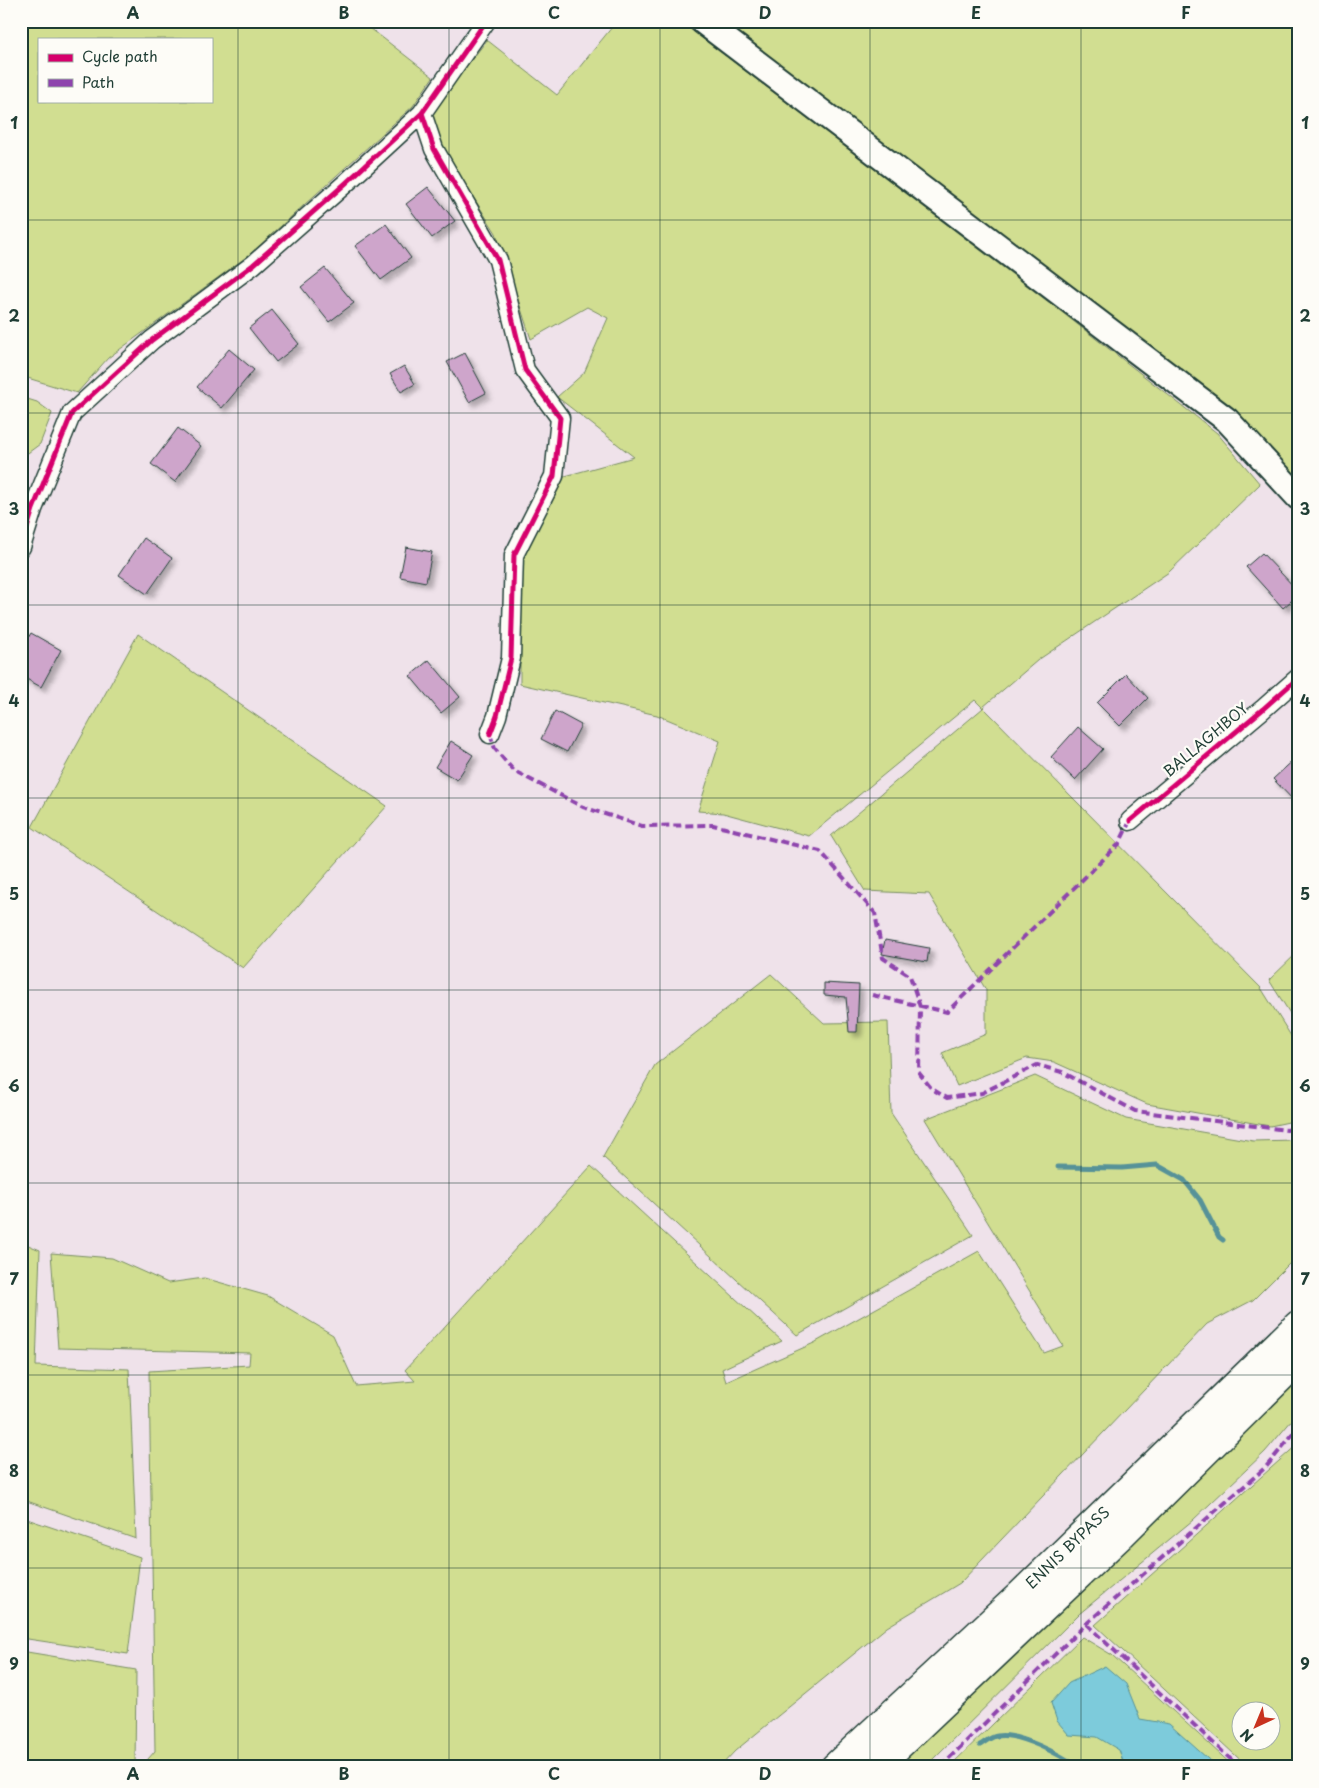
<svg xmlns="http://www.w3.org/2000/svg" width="1319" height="1788" font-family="'Playpen Sans',sans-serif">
<defs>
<filter id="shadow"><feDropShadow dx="4.5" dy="4.5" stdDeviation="2.5" flood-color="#0004"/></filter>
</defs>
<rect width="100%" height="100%" fill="#efe2ea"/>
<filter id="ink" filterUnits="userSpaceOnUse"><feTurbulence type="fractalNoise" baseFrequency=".02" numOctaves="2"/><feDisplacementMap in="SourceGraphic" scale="10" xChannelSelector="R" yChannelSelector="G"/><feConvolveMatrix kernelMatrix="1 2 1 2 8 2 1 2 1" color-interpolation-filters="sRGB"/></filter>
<g filter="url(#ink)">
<!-- green -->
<path fill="#d1de91" stroke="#788e62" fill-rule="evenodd" d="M21 21H361L433 77 413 106 249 255 108 358 77 393 21 376ZM39 39H211V101H39Z
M617 21H680L1059 310 1217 433 1260 484 1169 572 1038 660 983 707 1261 988 1298 1047V1120L1270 1126 1147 1104 1054 1062 1027 1058 957 1086 942 1053 986 1034V990L929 894 865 891 831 836 983 708 975 700 809 836 723 813 698 811 720 741 657 715 520 684V560L565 476 634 457 557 397 584 373 608 318 587 307 531 339 496 233 439 143 432 111 487 40 557 95Z
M720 21H1298V483Z
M21 397 37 402 52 413 40 444 21 458Z
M138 634 387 806 243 968 32 827Z
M1298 952V1026L1269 980Z
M771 974 824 1023 888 1022 891 1113 973 1235 797 1335 603 1157 655 1065Z
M1035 1076 1126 1119 1253 1141 1295 1140 1298 1139V1255L1253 1300 1207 1324 960 1583 887 1627 735 1751 720 1767H141L155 1751 149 1371 249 1365 250 1353 58 1348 51 1253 112 1258 168 1283 204 1278 268 1296 333 1335 356 1386 415 1381 405 1370 591 1166 782 1341 722 1369 726 1382 814 1343 979 1251 1044 1353 1063 1346 925 1119Z
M21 1242 40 1250 36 1366 129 1369 136 1539 21 1499Z
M1298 1363V1413L1265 1452 1193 1520 1079 1614 925 1767H868Z
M1298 1444V1767H1248L1095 1625ZM1242 1710H1272V1740H1242Z
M21 1517 140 1557 128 1654 21 1638Z
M1082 1637 1112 1655 1234 1767H949Z
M21 1651 136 1670 135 1767H21Z"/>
<!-- water -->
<path fill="#7dcbdb" stroke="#579298" d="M1105 1666 1126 1684 1140 1719 1169 1724 1217 1767H1125L1119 1750 1097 1737 1069 1735 1057 1721 1051 1703 1069 1683Z"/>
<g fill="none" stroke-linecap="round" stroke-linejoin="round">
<!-- stream -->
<path stroke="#579298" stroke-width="5" d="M1058 1167 1122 1168 1157 1165 1184 1180 1200 1200 1219 1237 1223 1240
M980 1745C985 1742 992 1736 997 1736 1018 1732 1061 1755 1078 1767"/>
</g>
<!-- building -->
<path fill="#cea5cb" stroke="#1f3d34" filter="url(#shadow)" d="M428 187 455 221 432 238 406 204Z
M386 224 411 258 381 280 355 246Z
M325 268 354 303 329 322 301 287Z
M272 310 299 344 276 362 249 328Z
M229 349 254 370 222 408 197 387Z
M465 353 486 393 469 402 447 362Z
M404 366 415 384 401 392 390 374Z
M178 428 201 446 175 482 151 464Z
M144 538 172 558 147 594 119 575Z
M406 547 432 552 426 582 400 577Z
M1262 553 1298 591V595L1283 608 1246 567Z
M31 633 61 650 41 687 21 676V650Z
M429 660 460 697 441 713 410 676Z
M1126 674 1148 698 1120 726 1097 703Z
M555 711 581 725 567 752 541 739Z
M1078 727 1103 749 1075 780 1051 757Z
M451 741 473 755 457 780 435 767Z
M1298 756V805L1273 779Z
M885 940 929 948 927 962 882 954Z
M824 983 859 985 857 1032H849L846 997 824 995Z"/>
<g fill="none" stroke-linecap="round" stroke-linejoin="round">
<!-- street casing -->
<g stroke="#1f3d34" stroke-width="21">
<path id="street" d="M422 113 434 149 498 260 525 370 560 418 554 476 514 555 511 658 497 716 490 734
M21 547 33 509 72 413 152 340 253 265 346 183 422 113 486 21
M1130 821 1263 709 1298 678"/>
</g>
<!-- secondary casing -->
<g stroke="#1f3d34" stroke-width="28">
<path id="secondary" d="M702 21 1227 420 1298 497"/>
</g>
<!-- highway casing -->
<g stroke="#1f3d34" stroke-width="31">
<path id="highway" d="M835 1767 1019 1596 1298 1325
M876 1767 1122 1534 1298 1360"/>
</g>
<!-- street -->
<use href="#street" stroke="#fdfcf7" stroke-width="18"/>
<!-- secondary -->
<use href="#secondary" stroke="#fdfcf7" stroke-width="24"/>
<!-- highway -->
<use href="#highway" stroke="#fdfcf7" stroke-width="28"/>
<!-- quiet -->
<path stroke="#8e44ad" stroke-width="4" stroke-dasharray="8 4" stroke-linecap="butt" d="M490 734 495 749 514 771 583 807 642 826 713 825 820 851 875 913 883 958 910 976 920 1007 919 1073 932 1089 947 1098 982 1093 1037 1065 1062 1072 1135 1111 1287 1130 1298 1127
M872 995 947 1012 1119 844 1130 821
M1086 1624 1239 1767
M940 1767 1086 1624 1266 1467 1298 1428"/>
<!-- cycleway casing -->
<g stroke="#fdfcf7" stroke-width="8">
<path id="cycleway" d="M422 113 434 149 498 260 525 370 560 418 554 476 514 555 511 658 497 716 490 734
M21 547 33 509 72 413 152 340 253 265 346 183 422 113 486 21
M1130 821 1263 709 1298 678"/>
</g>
<!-- cycleway -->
<use href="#cycleway" stroke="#d6006c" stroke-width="5"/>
</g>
</g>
<!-- grid -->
<path fill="none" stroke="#1f3d34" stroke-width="1" stroke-opacity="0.55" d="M238 21V1767M449 21V1767M660 21V1767M870 21V1767M1081 21V1767M21 220H1298M21 413H1298M21 605H1298M21 798H1298M21 990H1298M21 1183H1298M21 1375H1298M21 1568H1298"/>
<g text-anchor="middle" stroke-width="4.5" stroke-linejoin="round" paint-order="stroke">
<!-- street labels -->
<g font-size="15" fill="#1f3d34" stroke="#fdfcf7">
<text transform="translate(1206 740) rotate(-40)" y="5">BALLAGHBOY</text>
<text transform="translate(1068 1548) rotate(-44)" y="5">ENNIS BYPASS</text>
</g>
</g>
<!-- margin -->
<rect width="1319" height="1788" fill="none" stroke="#fdfcf7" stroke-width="55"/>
<!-- legend -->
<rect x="38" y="38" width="175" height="65" fill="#fdfcf7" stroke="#a4b0a9"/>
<rect x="48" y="54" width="25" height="8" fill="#d6006c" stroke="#a4b0a9"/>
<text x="82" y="62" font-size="15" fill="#1f3d34">Cycle path</text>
<rect x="48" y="79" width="25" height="8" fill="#8e44ad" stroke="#a4b0a9"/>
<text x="82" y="88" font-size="15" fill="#1f3d34">Path</text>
<!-- north arrow -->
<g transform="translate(1256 1726) rotate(224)"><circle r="24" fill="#fdfcf7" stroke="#a4b0a9"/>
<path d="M0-4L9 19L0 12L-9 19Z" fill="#c8321e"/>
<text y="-8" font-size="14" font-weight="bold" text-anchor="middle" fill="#1f3d34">N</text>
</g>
<rect x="28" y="28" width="1264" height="1732" fill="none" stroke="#1f3d34" stroke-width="2"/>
<g font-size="16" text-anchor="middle" font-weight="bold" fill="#1f3d34">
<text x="133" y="19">A</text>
<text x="344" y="19">B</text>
<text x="554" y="19">C</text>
<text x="765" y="19">D</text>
<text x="976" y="19">E</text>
<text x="1186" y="19">F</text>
<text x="14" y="129">1</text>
<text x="1305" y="129">1</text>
<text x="14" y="322">2</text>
<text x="1305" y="322">2</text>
<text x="14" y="515">3</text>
<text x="1305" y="515">3</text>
<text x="14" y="707">4</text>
<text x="1305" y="707">4</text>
<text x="14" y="900">5</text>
<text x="1305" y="900">5</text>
<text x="14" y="1092">6</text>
<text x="1305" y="1092">6</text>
<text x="14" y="1285">7</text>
<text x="1305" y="1285">7</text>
<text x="14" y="1477">8</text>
<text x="1305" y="1477">8</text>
<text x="14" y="1670">9</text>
<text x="1305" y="1670">9</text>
<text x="133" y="1780">A</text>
<text x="344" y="1780">B</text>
<text x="554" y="1780">C</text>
<text x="765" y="1780">D</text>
<text x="976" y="1780">E</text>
<text x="1186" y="1780">F</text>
</g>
</svg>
